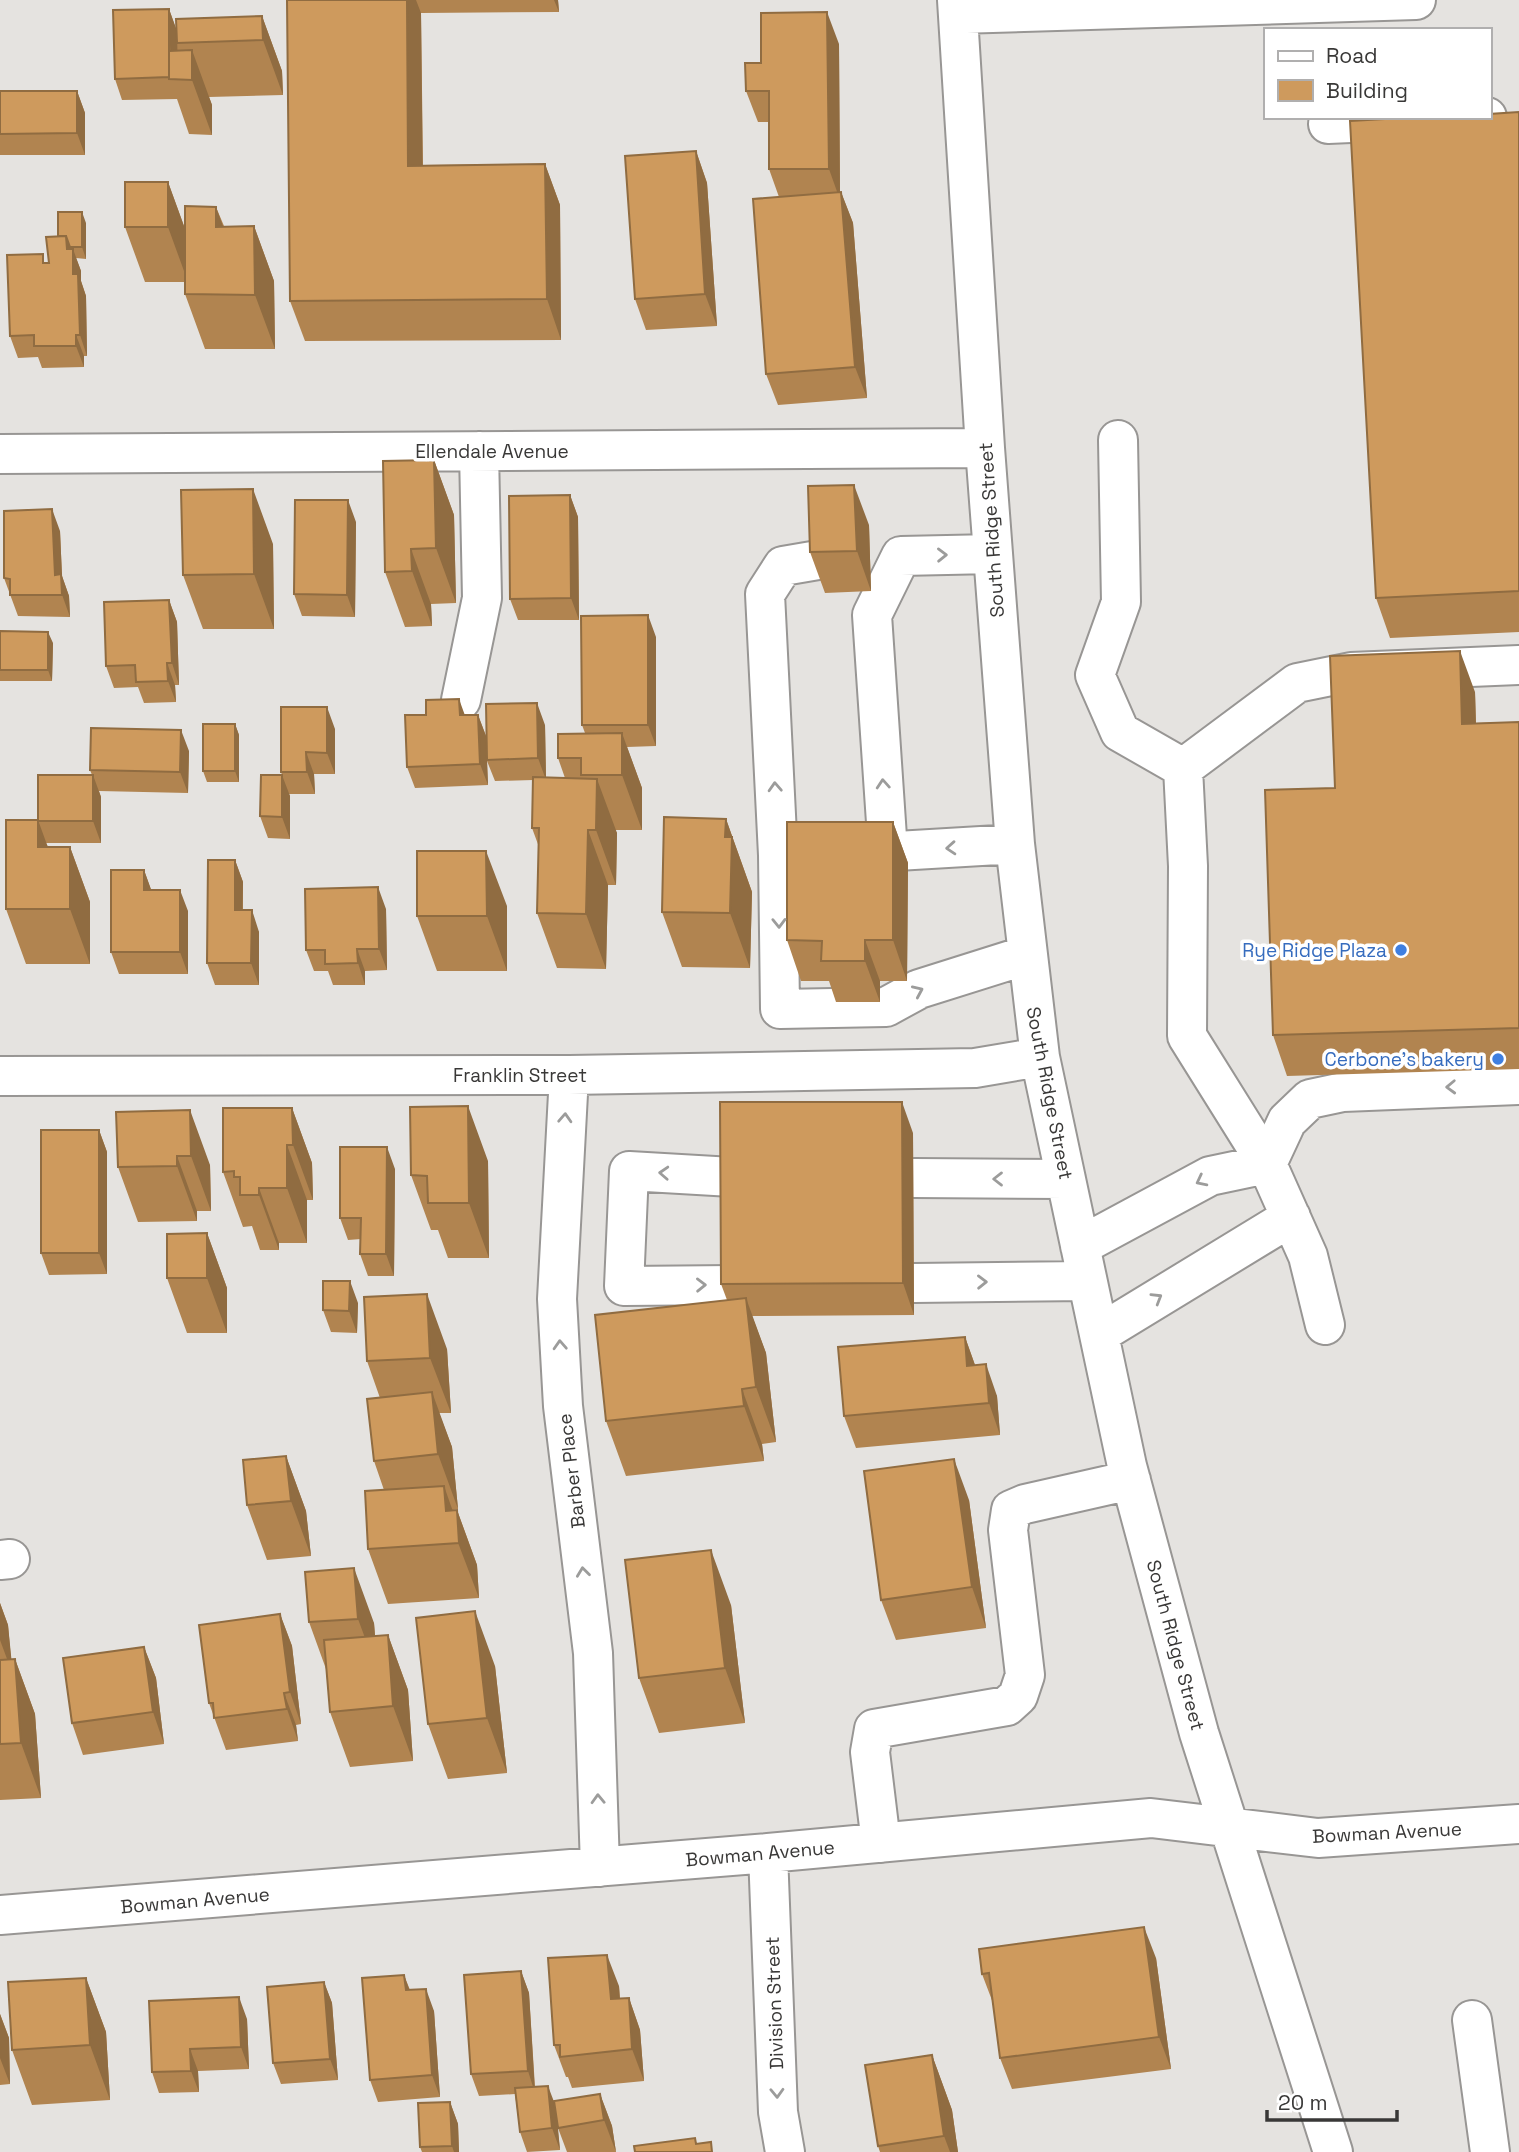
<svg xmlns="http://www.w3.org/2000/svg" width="1519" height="2152" font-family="'Space Grotesk',sans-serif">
<rect width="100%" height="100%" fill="#e5e3e0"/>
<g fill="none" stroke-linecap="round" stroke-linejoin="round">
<!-- minor casing -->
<g stroke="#989694" stroke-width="42">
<path id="minor" d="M957 0 985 448 1015 844 1040 1057 1127 1466 1199 1733 1333 2152
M958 14 1416 0
M1328 124 1487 117
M1118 440 1121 602 1095 675 1120 732 1183 768 1188 866 1187 1036 1267 1164 1308 1256 1325 1325
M0 454 985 448
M824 559 783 566 765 594 778 855 780 1009 886 1007 919 989 1027 955
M461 700 482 598 479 451
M1183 768 1297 683 1351 672 1519 665
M888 852 872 615 901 556 993 554
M863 853 1015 844
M569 1075 557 1299 563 1406 593 1653 600 1867
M0 1076 569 1075 975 1068 1040 1057
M1267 1164 1287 1121 1310 1099 1343 1092 1519 1085
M732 1177 629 1171 624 1286 733 1285
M914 1178 1066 1179
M1080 1246 1210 1176 1267 1164
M914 1283 1087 1281
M1099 1334 1291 1217
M0 1560 10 1559
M881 1843 870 1752 874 1729 1007 1706 1018 1696 1025 1675 1008 1530 1011 1510 1025 1504 1131 1480
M768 1853 778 2112 785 2152
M0 1915 768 1853 1151 1818 1318 1838 1519 1824
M1472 2020 1490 2152"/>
</g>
<!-- minor -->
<use href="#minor" stroke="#fff" stroke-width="38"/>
</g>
<!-- wall -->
<path fill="#b18450" d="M287 0H558L559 12 421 13 423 165 545 164 560 205 561 340 305 341 290 301Z
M169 9 176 29 262 16 282 71 283 95 209 97 212 105V135L189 134 177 99 122 100 115 79Z
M839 44 840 192H841L853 223 867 398 778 405 766 374 779 197 769 169V122H758L746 91 761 63Z
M0 91H77L85 113V155H0Z
M1519 112V632L1390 638 1376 598Z
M696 151 707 183 717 326 646 330 635 299Z
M168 182 185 229 216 207 224 226H254L274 281 275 349H205L185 294V282H145L125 227Z
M86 223V259L76 258 81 271V281L86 296 87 356H84V367L42 368 38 357 18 358 10 336 47 263H49L58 236Z
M434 460 454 515 456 603 431 604 432 626 405 627 385 572Z
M570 495 578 517 579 620H518L510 599Z
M356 522 355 617 302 616 294 594Z
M869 525 871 591 825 593 810 552Z
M60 531 62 576 69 596 70 617 18 616 4 578Z
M273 544 274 629H203L183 575Z
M169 600 177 622 179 685H175L176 702 144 703 138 687 114 688 106 666Z
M0 631 53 643 52 681H0Z
M656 637V746L627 747 642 788V830H615L617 833 616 885H608L606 969 557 968 537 913 539 847 532 828 533 780 495 781 487 761 488 785 415 788 407 767 465 715H478L486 736 545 725 546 777 565 778 558 758 585 733 582 725Z
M1475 692 1476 723 1519 722V1069L1287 1076 1273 1035 1335 788Z
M235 724 239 735V782H207L203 771Z
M335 729V774H314L315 794H289L290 796V839L268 838 260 816 282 775 281 772Z
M189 751 188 793 99 791 101 797V843H46L48 847H70L90 902V964H26L6 909 38 820 92 775 90 770Z
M726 819 752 892 750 968 682 967 662 912Z
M893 822 908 863 907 981H880V1002H836L829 981H801L787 940Z
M235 860 243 882V910L259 932V985H215L207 963Z
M144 870 151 890 188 911V974H119L111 952Z
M507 906V971H437L417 916Z
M386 909 387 970 365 971V985H333L328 971H314L306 950Z
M292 1108 312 1163 313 1200H307V1243H279V1250H260L252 1226 243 1227 223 1172Z
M116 1112 210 1165 211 1211H197V1221L138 1222 118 1167Z
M99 1130 107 1152V1274L49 1275 41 1253Z
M913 1133 914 1315 752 1316 766 1353 776 1442 762 1444 764 1461 626 1476 606 1421 727 1300 721 1284Z
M488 1161 489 1258H448L438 1230H431L411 1175Z
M395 1169 394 1276H368L360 1254 361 1239 348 1240 340 1218Z
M207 1233 227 1288V1333H187L167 1278Z
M358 1303 357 1333 331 1332 323 1310Z
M965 1337 975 1365 997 1396 1000 1435 856 1448 844 1416Z
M447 1349 451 1413H439L452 1447 458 1509 453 1510H457L477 1565 479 1598 388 1604 368 1549 384 1490 374 1461 380 1398 367 1361Z
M286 1456 306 1511 311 1556 267 1560 247 1505Z
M969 1500 986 1628 896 1640 881 1600Z
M305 1572 374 1623 375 1636 388 1635 408 1690 413 1761 350 1767 330 1712 326 1669 309 1622Z
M0 1603 8 1625 11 1659H15L35 1714 41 1798 0 1800Z
M731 1605 745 1723 659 1733 639 1678Z
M280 1614 292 1646 301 1724 296 1725 298 1741 226 1750 209 1703Z
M144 1647 156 1678 164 1744 83 1755 72 1723Z
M495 1666 507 1773 448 1779 428 1724Z
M1156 1958 1171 2069 1012 2089 1000 2058 993 2003 982 1974Z
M521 1971 529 1993 535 2087 555 2106 600 2094 612 2126 616 2152H567L558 2128 556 2114 560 2150 527 2152 520 2132 515 2094 479 2096 471 2074Z
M404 1975 410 1990 434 2011 440 2097 378 2102 370 2080Z
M86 1978 106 2032 110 2100 32 2105 12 2050Z
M324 1982 332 2003 338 2080 281 2084 273 2063Z
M619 1986 620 1999 629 1998 640 2030 644 2081 572 2088 568 2077H566L554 2045Z
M149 2001 247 2019 249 2069 198 2071 199 2092 159 2093 152 2072Z
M0 2014 9 2038 10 2084 0 2085Z
M932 2055 952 2110 958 2152H880L878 2146Z
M450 2102 458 2124 459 2152H422L420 2147Z"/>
<!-- shaded-wall -->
<path fill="#906c41" d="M407 0H416L421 13 423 206 408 166Z
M554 0H558L559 12Z
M169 9 177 31 178 80 171 79Z
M827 12 839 44 840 200 829 169Z
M262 16 282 71 283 95 263 40Z
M192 50 212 105V135L192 80Z
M77 91 85 113V155L77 133Z
M696 151 707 183 717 326 705 294Z
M545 164 560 205 561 340 547 299Z
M168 182 188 237V282L168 227Z
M841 192 853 223 867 398 855 367Z
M216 207 236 262 216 227Z
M82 212 86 223V259L82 247Z
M254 226 274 281 275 349 255 295Z
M66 236 73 254V249L81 271V281L86 296 87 356 80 335 73 274 67 249Z
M76 335 84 356V367L76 346Z
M434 460 454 515 456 603 436 548Z
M854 485 869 525 871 591 857 551Z
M253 489 273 544 274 629 254 574Z
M570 495 578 517 579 620 571 598Z
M348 500 356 522 355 617 347 595Z
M52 509 60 531 62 576 69 596 70 617 55 575Z
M411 549 431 604 432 626 412 571Z
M169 600 177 622 179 685 172 663Z
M648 615 656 637V746L648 725Z
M48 632 53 643 52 681 48 670Z
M1460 651 1475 692 1477 764 1462 724Z
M167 663 175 685 176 702 168 681Z
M459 699 467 721 460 715Z
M537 703 545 725 546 780 538 758Z
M327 707 335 729V774L327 753Z
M478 715 486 736 488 785 480 764Z
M235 724 239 735V782L235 771Z
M181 730 189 751 188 793 180 772Z
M622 733 642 788V830L622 775Z
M306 752 314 774 315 794 307 772Z
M93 775 101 797V843L93 821Z
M282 775 290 796V839L282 817Z
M597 779 617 833 616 885 596 830Z
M726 819 752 892 750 968 730 913 725 837Z
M38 820 58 875 38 847Z
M893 822 908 863 907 981 893 940Z
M588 830 608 885 606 969 586 914Z
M70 847 90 902V964L70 909Z
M486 851 507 906V971L487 916Z
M235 860 243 882 242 932 235 910Z
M144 870 152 892 144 890Z
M378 887 386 909 387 970 379 949Z
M180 890 188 911V974L180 952Z
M252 910 259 932V985L251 963Z
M865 940 880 981V1002L865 961Z
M357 949 365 971V985L358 963Z
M902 1102 913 1133 914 1315 903 1283Z
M468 1106 488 1161 489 1258 469 1203Z
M292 1108 312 1163 313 1200 293 1145Z
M190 1110 210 1165 211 1211 191 1156Z
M99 1130 107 1152V1274L99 1253Z
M287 1145 307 1200V1243L287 1188Z
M387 1147 395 1169 394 1276 386 1254Z
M177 1156 197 1211V1221L177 1166Z
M259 1188 279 1243V1250L259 1195Z
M207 1233 227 1288V1333L207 1278Z
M350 1281 358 1303 357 1333 349 1311Z
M427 1294 447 1349 451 1413 430 1358Z
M746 1298 766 1353 776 1442 756 1387Z
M965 1337 976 1368 967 1366Z
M986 1364 997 1396 1000 1435 989 1403Z
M742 1389 762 1444 764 1461 744 1406Z
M432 1392 452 1447 458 1509 438 1454Z
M286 1456 306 1511 311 1556 291 1501Z
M954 1459 969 1500 986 1628 972 1587Z
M444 1486 457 1523V1510L477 1565 479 1598 446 1511Z
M711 1550 731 1605 745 1723 725 1668Z
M354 1568 374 1623 378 1673 358 1619Z
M0 1603 8 1625 13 1675 0 1640Z
M475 1611 495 1666 507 1773 487 1718Z
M280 1614 292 1646 301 1724 290 1692Z
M388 1635 408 1690 413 1761 393 1706Z
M144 1647 156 1678 164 1744 153 1712Z
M15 1659 35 1714 41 1798 21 1743Z
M284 1693 296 1725 298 1741 287 1709Z
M1144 1927 1156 1958 1171 2069 1159 2037Z
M607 1955 619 1986 622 2031 611 1999Z
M521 1971 529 1993 535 2093 528 2071Z
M404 1975 412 1997 406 1990Z
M86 1978 106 2032 110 2100 90 2045Z
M324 1982 332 2003 338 2080 330 2059Z
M426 1989 434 2011 440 2097 432 2075Z
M239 1997 247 2019 249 2069 241 2047Z
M629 1998 640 2030 644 2081 632 2049Z
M0 2014 9 2038 10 2084 0 2058Z
M190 2049 198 2071 199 2092 191 2071Z
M932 2055 952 2110 958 2152H950L944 2136Z
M548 2086 556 2107 560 2150 552 2128Z
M600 2094 612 2126 616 2152 604 2120Z
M450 2102 458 2124 459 2152H454L452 2146Z"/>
<!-- building -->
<path fill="#ce9a5d" stroke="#906c41" stroke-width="2" d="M287 0H407L408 166 545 164 547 299 290 301Z
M169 9V77L115 79 113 10Z
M827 12 829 169H769V91H746L745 63H761V13Z
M262 16 263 40 177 43 176 19Z
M192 50V80L169 79V51Z
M0 91H77V133L0 134Z
M1519 112V591L1376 598 1350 121 1420 117H1489V114Z
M696 151 705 294 635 299 625 156Z
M125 182H168V227H125Z
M841 192 855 367 766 374 753 199Z
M185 206 216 207V227L254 226 255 295 185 294Z
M58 212H82V247H70L66 236H58Z
M66 236 67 249H73V274H78L80 335H76V346H34V335L10 336 7 255 43 254V263H49L46 237Z
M434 460 436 548 411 549 412 571 385 572 383 461Z
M854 485 857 551 810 552 808 486Z
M253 489 254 574 183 575 181 490Z
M570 495 571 598 510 599 509 496Z
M295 500H348L347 595 294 594Z
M52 509 55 575 61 574 62 595H10V579L4 578V511Z
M169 600 172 663H167L168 681 136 682 135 665 106 666 104 602Z
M648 615V725H582L581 616Z
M0 631 48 632V670H0Z
M1460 651 1462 724 1519 722V1028L1273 1035 1265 790 1335 788 1330 656Z
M459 699 460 715H478L480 764 407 767 405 715H426V700Z
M537 703 538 758 487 760 486 704Z
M281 707H327V753L306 752 307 772H281Z
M203 724H235V771H203Z
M91 728 181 730 180 772 90 770Z
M622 733V775H581V758H558V734Z
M38 775H93V821H38Z
M261 775H282V817L260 816Z
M533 777 597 779 596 830H588L586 914 537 913 539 828H532Z
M664 817 726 819 725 837H732L730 913 662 912Z
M6 820H38V847H70V909H6Z
M787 822H893V940H865V961H821L822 941 787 940Z
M417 851H486L487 916H417Z
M208 860H235V910H252L251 963H207Z
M111 870H144V890H180V952H111Z
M378 887 379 949H357L358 963 325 964V950H306L305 889Z
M720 1102H902L903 1283 721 1284Z
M468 1106 469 1203H428L427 1176 411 1175 410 1107Z
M223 1108H292L293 1145H287V1188H259V1195H240V1177H234V1171L223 1172Z
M190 1110 191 1156H177V1166L118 1167 116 1112Z
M41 1130H99V1253H41Z
M340 1147H387L386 1254H360L361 1218H340Z
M207 1233V1278H167V1234Z
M323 1281H350L349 1311 323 1310Z
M427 1294 430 1358 367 1361 364 1297Z
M746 1298 756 1387 742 1389 744 1406 606 1421 595 1315Z
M965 1337 967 1366 986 1364 989 1403 844 1416 838 1347Z
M432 1392 438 1454 374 1461 367 1399Z
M286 1456 291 1501 247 1505 243 1460Z
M954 1459 972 1587 881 1600 864 1471Z
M444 1486 446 1511 457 1510 459 1543 368 1549 365 1491Z
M711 1550 725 1668 639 1678 625 1560Z
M354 1568 358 1619 309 1622 305 1572Z
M475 1611 487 1718 428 1724 416 1618Z
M280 1614 290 1692 284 1693 287 1709 214 1718 213 1703H209L199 1625Z
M388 1635 393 1706 330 1712 324 1640Z
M144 1647 153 1712 72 1723 63 1658Z
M15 1659 21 1743 0 1744V1660Z
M1144 1927 1159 2037 1000 2058 989 1973 982 1974 979 1949Z
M607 1955 611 1999 629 1998 632 2049 560 2057V2045H554L548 1958Z
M521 1971 528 2071 471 2074 464 1975Z
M404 1975 406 1990 426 1989 432 2075 370 2080 362 1978Z
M86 1978 90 2045 12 2050 8 1982Z
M324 1982 330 2059 273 2063 267 1987Z
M239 1997 241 2047 190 2049 191 2071 152 2072 149 2001Z
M932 2055 944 2136 878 2146 865 2065Z
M548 2086 552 2128 520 2132 515 2088Z
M600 2094 604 2120 558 2128 554 2101Z
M450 2102 452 2146 420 2147 418 2103Z
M695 2138 696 2144 711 2142 712 2152H635L634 2146Z"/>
<!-- one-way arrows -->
<defs><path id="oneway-chevron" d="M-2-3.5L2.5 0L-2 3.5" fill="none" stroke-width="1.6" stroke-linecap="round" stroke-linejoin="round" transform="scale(1.75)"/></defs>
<g stroke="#9c9c9b">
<use href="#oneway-chevron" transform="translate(942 555) rotate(-1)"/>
<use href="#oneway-chevron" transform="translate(883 784) rotate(-94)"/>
<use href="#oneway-chevron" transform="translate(775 787) rotate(-93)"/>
<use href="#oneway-chevron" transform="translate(951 848) rotate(176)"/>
<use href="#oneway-chevron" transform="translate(779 923) rotate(89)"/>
<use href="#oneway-chevron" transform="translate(918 991) rotate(-24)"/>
<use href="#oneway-chevron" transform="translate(1451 1087) rotate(178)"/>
<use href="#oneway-chevron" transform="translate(565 1118) rotate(-87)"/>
<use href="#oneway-chevron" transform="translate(664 1173) rotate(-177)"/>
<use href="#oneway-chevron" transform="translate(998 1179) rotate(-180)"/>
<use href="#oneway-chevron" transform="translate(1201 1181) rotate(153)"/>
<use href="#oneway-chevron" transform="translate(982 1282) rotate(-1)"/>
<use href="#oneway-chevron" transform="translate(701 1285) rotate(-1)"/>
<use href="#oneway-chevron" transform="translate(1157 1298) rotate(-31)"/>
<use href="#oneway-chevron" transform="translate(560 1345) rotate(-93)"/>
<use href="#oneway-chevron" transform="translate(583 1572) rotate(-97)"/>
<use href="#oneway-chevron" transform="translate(598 1799) rotate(-92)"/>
<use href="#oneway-chevron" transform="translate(777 2093) rotate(88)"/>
</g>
<!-- markers -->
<g fill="#3f7fe0" stroke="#fff" stroke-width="2.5">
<circle cx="1401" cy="950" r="7"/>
<circle cx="1498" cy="1059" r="7"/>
</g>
<g text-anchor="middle" stroke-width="7" stroke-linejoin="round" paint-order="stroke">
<!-- street labels -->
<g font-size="19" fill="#393837" stroke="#fff">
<text x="492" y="458">Ellendale Avenue</text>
<text transform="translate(991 530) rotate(-94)" y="7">South Ridge Street</text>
<text x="520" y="1082">Franklin Street</text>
<text transform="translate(1050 1093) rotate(79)" y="7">South Ridge Street</text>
<text transform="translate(571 1471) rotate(-97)" y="7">Barber Place</text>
<text transform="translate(1176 1645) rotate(75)" y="7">South Ridge Street</text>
<text transform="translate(1387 1832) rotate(-3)" y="7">Bowman Avenue</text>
<text transform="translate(760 1853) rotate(-5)" y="7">Bowman Avenue</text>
<text transform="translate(195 1900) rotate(-5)" y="7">Bowman Avenue</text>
<text transform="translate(774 2003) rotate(-92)" y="7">Division Street</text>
</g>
<!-- shop labels -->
<g font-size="19" fill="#366cbe" stroke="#fff" text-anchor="end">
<text x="1387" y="957">Rye Ridge Plaza</text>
<text x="1484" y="1066">Cerbone's bakery</text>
</g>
</g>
<!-- legend -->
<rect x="1264" y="28" width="228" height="91" fill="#ffffff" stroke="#b0afaf" stroke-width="2"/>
<rect x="1278" y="51" width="35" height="10" fill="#ffffff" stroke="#b0afaf" stroke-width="2"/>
<text x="1326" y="63" font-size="21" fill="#393837">Road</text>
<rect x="1278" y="80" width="35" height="21" fill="#ce9a5d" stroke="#b0afaf" stroke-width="2"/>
<text x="1326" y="98" font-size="21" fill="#393837">Building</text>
<!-- scale -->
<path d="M1267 2110v10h130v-10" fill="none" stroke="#393837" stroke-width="3.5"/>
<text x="1278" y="2110" font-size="21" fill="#393837" stroke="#ffffff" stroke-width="5" paint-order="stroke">20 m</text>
</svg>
